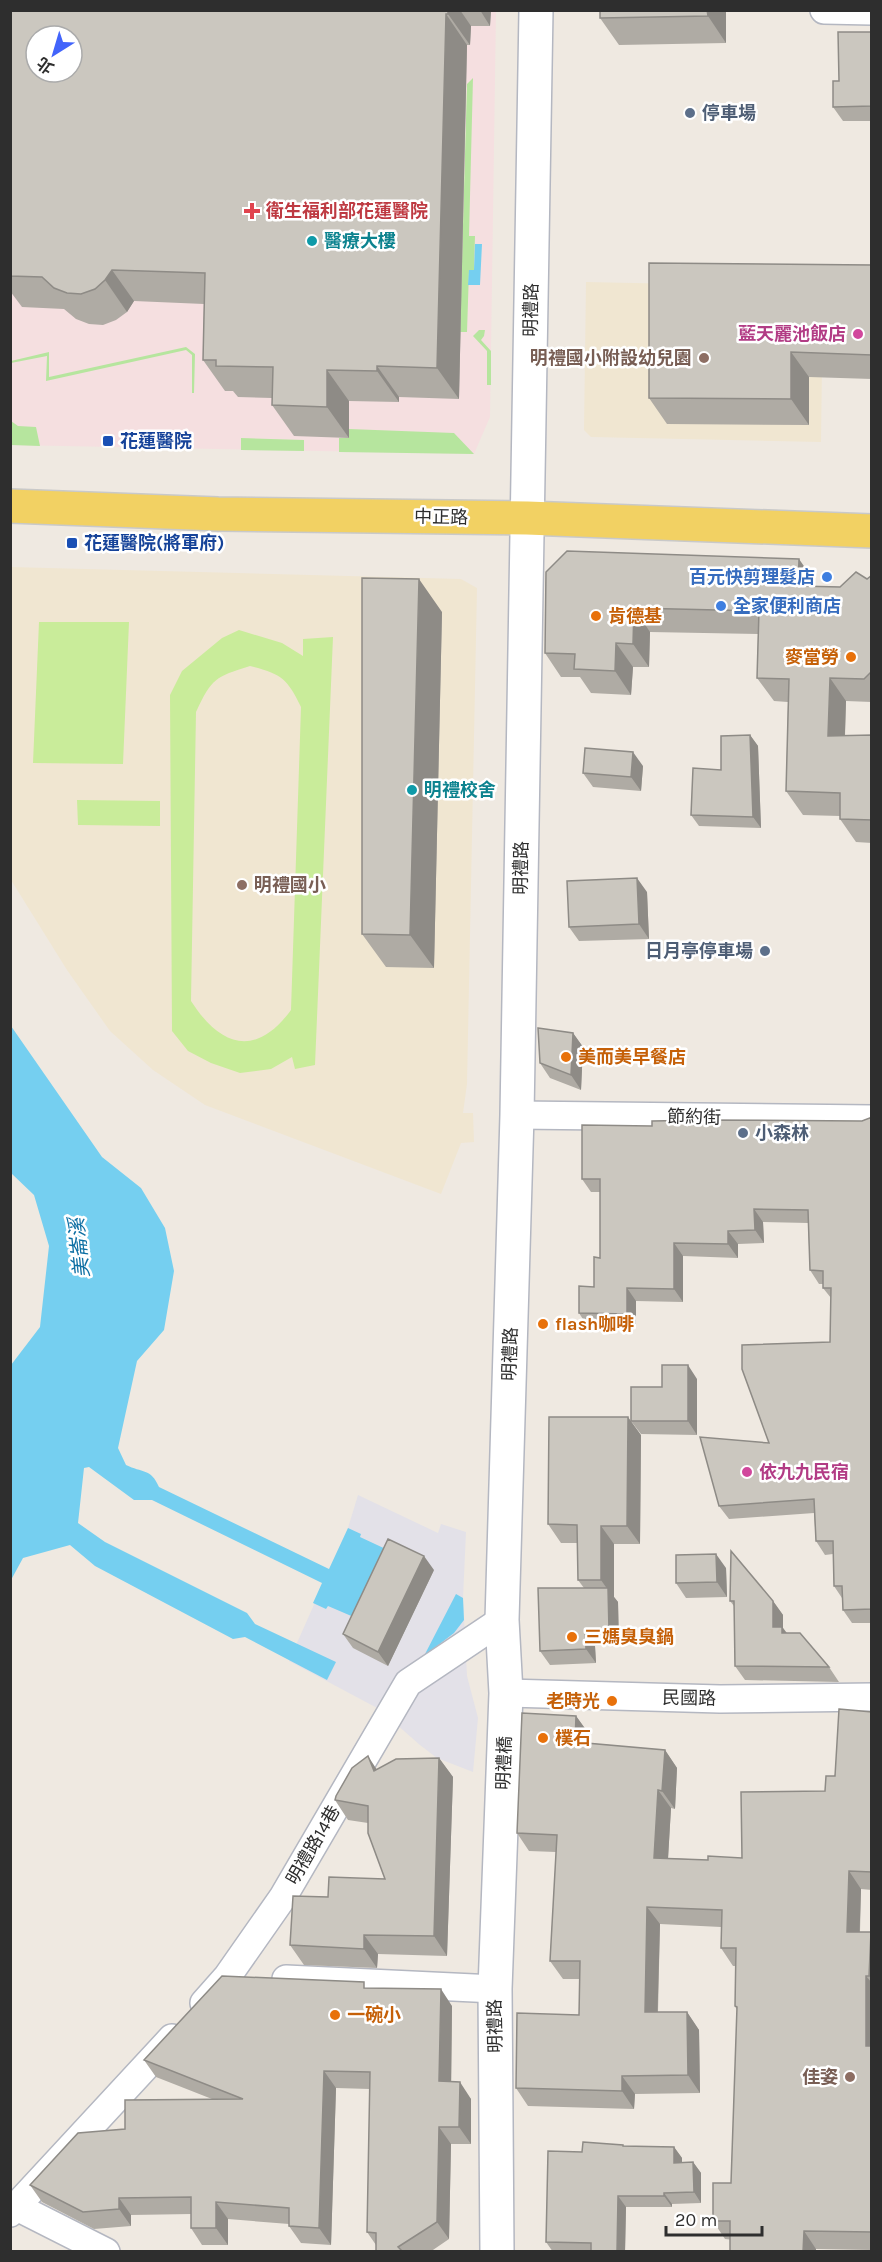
<svg xmlns="http://www.w3.org/2000/svg" width="882" height="2262" font-family="Karla,'Noto Sans TC',sans-serif">
<rect width="100%" height="100%" fill="#efe9e1"/>
<!-- industrial -->
<path fill="#e3e1e8" d="M358 1495 438 1533 441 1524 466 1532 463 1598 467 1676 478 1718 473 1772 437 1758 420 1745 379 1709 289 1661 348 1528Z"/>
<!-- education -->
<path fill="#f0e6d1" d="M586 282 823 287 821 442 591 437 584 430Z
M10 567 461 579 477 588 467 1084 463 1113H473L474 1142 461 1143 441 1194 205 1105 153 1070 110 1031 67 970 11 880Z"/>
<!-- medical -->
<path fill="#f5dfe0" fill-rule="evenodd" d="M11 11H496L490 417 474 454 11 445ZM36 36H72V72H36Z"/>
<!-- green -->
<path fill="#b6e59e" d="M473 78 469 236H475L474 270 469 271 467 332H460L467 84Z
M479 330H485L484 336 481 340 491 351V385H487V351L473 336Z
M186 347 195 354 194 393H192V355L186 350 46 381 47 356 11 363V361L49 352V377Z
M11 421 18 426 36 427 40 446 11 445Z
M349 429 454 433 474 454 339 452V438H349Z
M241 438 304 440V451L241 450Z"/>
<!-- pitch -->
<path fill="#c9ec9a" fill-rule="evenodd" d="M39 622H129L123 764 33 763Z
M239 630 282 643 303 656V639L333 637 315 1065 295 1069 292 1057 271 1069 240 1073 211 1063 188 1051 172 1031 170 695 182 671 222 638ZM250 666C281 674 287 678 301 707L291 1010C255 1059 220 1046 191 1001L196 712C212 678 215 677 250 666Z
M77 800 160 801V826L78 825Z"/>
<!-- water -->
<path fill="#75cff0" d="M475 244H482L480 285H468L469 270H474Z
M11 1026 102 1157 141 1188 165 1228 174 1271 164 1330 137 1361 118 1448 126 1465C142 1473 151 1468 159 1487L329 1569 348 1528 361 1534 360 1537 390 1551 356 1618 328 1606 326 1609 313 1603 322 1583 152 1500H134L89 1467 84 1468 78 1523 105 1542 247 1613 255 1624 336 1662 327 1680 245 1637 233 1639 95 1566 70 1545 23 1558 11 1580V1365L40 1327 49 1246 34 1195 11 1173Z
M456 1594 463 1598 464 1620 454 1633 424 1656Z"/>
<g fill="none" stroke-linecap="round" stroke-linejoin="round">
<!-- minor casing -->
<g stroke="#b4b7c1" stroke-width="30">
<path id="minor" d="M824 10 872 11
M517 1115 872 1119
M506 1693 720 1699 872 1697
M286 1979 495 1989
M204 2003 227 1977 283 1897 408 1683 502 1620
M17 2207 106 2252
M10 2213 172 2038"/>
</g>
<!-- tertiary casing -->
<g stroke="#b4b7c1" stroke-width="36">
<path id="tertiary" d="M497 2252 495 1989 506 1693 502 1620 517 1115 536 10"/>
</g>
<!-- primary casing -->
<g stroke="#c9c9c9" stroke-width="36">
<path id="primary" d="M10 506 218 514 527 518 872 531"/>
</g>
<!-- minor -->
<use href="#minor" stroke="#fff" stroke-width="27"/>
<!-- tertiary -->
<use href="#tertiary" stroke="#fff" stroke-width="33"/>
<!-- primary -->
<use href="#primary" stroke="#f2d163" stroke-width="33"/>
</g>
<!-- wall -->
<path fill="#afaba4" d="M10 10H491L490 26H471L470 45H467L459 399 399 397V402L349 401V438L294 436 272 405V398L238 397 233 391H225L203 360 204 304 134 301 127 312 116 320 103 325 89 324 76 319 64 309 22 307 10 291Z
M726 10V43L619 45 600 18Z
M872 32V121H843L833 107 839 81Z
M872 265V379L809 377V425L667 424 649 398Z
M546 572 815 582V586L840 587 867 579 872 575V702L846 701 845 736 872 735V843L856 842 840 819V816L803 815 786 791 788 702 774 701 757 678 758 634 650 632 649 667H633L631 695 591 693 580 677H561L545 653Z
M442 612 434 968 386 967 362 934Z
M750 735 758 746 761 828 699 826 691 815 721 770Z
M643 766 641 791 593 787 583 773Z
M647 892 649 939 579 941 569 927Z
M573 1033 583 1047 581 1090 550 1078 540 1063Z
M872 1117V1623H852L843 1610 842 1598 834 1586 833 1554 825 1555 816 1541 814 1513 729 1519 719 1506 769 1443 830 1342 831 1298 823 1288V1284H819L810 1270 808 1223 763 1222 764 1243 738 1244V1258L683 1256V1302L636 1301V1327H588L579 1313 594 1287 600 1258V1192H591L582 1179 652 1126 862 1121Z
M697 1379V1435L641 1434 631 1421 662 1387Z
M641 1435 640 1544H614V1597L618 1602 619 1646H595L596 1663 550 1665 540 1651 584 1588 578 1580V1543H561L548 1524Z
M726 1568 727 1597 686 1598 676 1583Z
M434 1570 388 1666 353 1648 343 1634Z
M730 1601H773L783 1615V1628L787 1633 829 1667 839 1682 745 1680 735 1666 734 1606Z
M872 1712V1890L861 1889 860 1932 872 1933V2250L816 2249 725 2239 713 2221 731 2183 737 2010 735 2006V1966H733L721 1948V1927L660 1924 658 2012H687L699 2030 700 2093 635 2094 634 2109 528 2106 516 2088 579 2015 580 1979H563L550 1961 556 1852 529 1851 517 1833 576 1716 589 1734 588 1743 665 1750 677 1768 675 1809 671 1808 668 1858 708 1860 742 1858 825 1791Z
M439 1758 453 1777 447 1956 378 1954 377 1968 304 1965 290 1945 328 1897 385 1879 368 1823 348 1820 335 1800 377 1769Z
M368 1988 452 2006 451 2081 471 2099V2144H451L449 2239 430 2252H376V2245L367 2232 370 2089 336 2088 331 2245 301 2243 289 2226V2224L228 2219V2245H202L191 2228V2214L131 2215V2226L94 2229 42 2202 30 2185 125 2129 212 2099 156 2077 144 2060Z
M624 2146 674 2147 682 2158V2162H693L701 2173V2203L672 2204V2207H626L625 2252H553L546 2242 582 2152Z"/>
<!-- shaded-wall -->
<path fill="#8e8b86" d="M448 10H460L471 26 470 45 448 14Z
M480 10H491L490 26Z
M707 10H726V43L708 16Z
M446 14 467 45 459 399 437 368Z
M112 270 134 301 127 312 105 280Z
M791 352 809 377V425L791 399Z
M377 366 399 397V402L377 371Z
M327 370 349 401V438L327 407Z
M799 559 815 582 814 609 798 586Z
M419 579 442 612 434 968 410 935Z
M634 608 650 632 649 667 633 644Z
M616 643 633 667 631 695 615 671Z
M830 678 846 701 844 760 828 736Z
M750 735 758 746 761 828 753 817Z
M633 752 643 766 641 791 631 777Z
M637 878 647 892 649 939 639 924Z
M573 1033 583 1047 581 1090 571 1075Z
M754 1209 763 1222 764 1243 755 1230Z
M728 1231 738 1244V1258L728 1244Z
M674 1243 683 1256V1302L674 1289Z
M627 1288 636 1301V1327L627 1314Z
M688 1365 697 1379V1435L688 1421Z
M628 1417 641 1435 640 1544 627 1526Z
M601 1526 614 1544V1597L618 1602 619 1646 609 1631 608 1590 601 1580Z
M716 1554 726 1568 727 1597 717 1582Z
M424 1556 434 1570 388 1666 378 1652Z
M773 1601 783 1615V1628L792 1641 773 1627Z
M585 1632 595 1646 596 1663 586 1649Z
M576 1716 589 1734 587 1760 575 1742Z
M665 1750 677 1768 675 1809 662 1791Z
M368 1756 381 1776 374 1771Z
M439 1758 453 1777 447 1956 434 1936Z
M658 1790 671 1808 667 1876 654 1858Z
M849 1871 861 1889 859 1949 847 1932Z
M647 1907 660 1924 657 2030 645 2012Z
M872 1933V1979L869 1976Z
M364 1935 378 1954 377 1968 364 1949Z
M866 1976 872 1983V2054L866 2046Z
M441 1989 452 2006 451 2098 439 2081Z
M687 2012 699 2030 700 2093 688 2075Z
M324 2071 336 2088 331 2245 319 2228Z
M622 2076 635 2094 634 2109 622 2091Z
M460 2082 471 2099V2144L459 2127Z
M439 2127 451 2144 449 2239 437 2222Z
M674 2147 682 2158V2174L674 2163Z
M693 2162 701 2173V2203L694 2192Z
M664 2193 672 2204V2207L664 2196Z
M618 2196 626 2207 625 2252H617Z
M119 2198 131 2215V2226L119 2209Z
M216 2202 228 2219V2245L216 2228Z
M804 2231 816 2249V2252H803Z"/>
<!-- building -->
<path fill="#cbc7bf" stroke="#8e8b86" stroke-width="1.5" fill-rule="evenodd" d="M10 10H448V14H446L437 368 377 366V371L327 370V407L272 405 273 367 216 366V360H203L205 273 112 270 105 280 95 289 81 294 67 293 54 288 42 277 10 276ZM36 36H72V72H36Z
M600 10H707L708 16 600 18Z
M838 32H872V106L833 107V81H839Z
M649 263 872 265V355L791 352V399L649 398Z
M567 551 799 559 798 586 840 587 856 572 867 579 872 575V671L864 679 830 678 828 736 872 735V820L840 819V793L786 791 789 679 757 678 759 611 634 608 633 644 616 643 615 671 574 669 575 654 545 653 546 572Z
M362 578 419 579 410 935 362 934Z
M750 735 753 817 691 815 693 768 721 770V736Z
M585 748 633 752 631 777 583 773Z
M637 878 639 924 569 927 567 881Z
M538 1028 573 1033 571 1075 540 1063Z
M872 1117V1609L843 1610 842 1586H834L833 1541H816L814 1499 719 1506 700 1437 769 1443 742 1369V1345L830 1342 831 1288H823V1271L810 1270 808 1210 754 1209 755 1230 728 1231V1244L674 1243V1289L627 1288V1314L579 1313V1286L594 1287V1257L600 1258V1179H582V1125L652 1126V1121L706 1120 862 1121Z
M662 1365H688V1421H631V1387H662Z
M549 1417H628L627 1526H601V1580H578L577 1525 548 1524Z
M388 1539 424 1556 378 1652 343 1634Z
M731 1551 773 1601V1627H782V1633H800L829 1667 735 1666 734 1601H730Z
M716 1554 717 1582 676 1583V1555Z
M538 1588H608L609 1631 585 1632 586 1649 540 1651Z
M839 1709 872 1712V1872L849 1871 847 1932H871L869 1976H866V2046H872V2232L804 2231 803 2252H730V2221H713V2183H731L737 2007 735 2006 736 1948H721L722 1910 647 1907 645 2012H687L688 2075 622 2076V2091L516 2088 517 2013 579 2015 580 1961H550L557 1835 517 1833 522 1713 576 1716 575 1742 665 1750 662 1791 658 1790 654 1858 708 1860V1856L742 1858 741 1792 825 1791 826 1776H835Z
M368 1756 374 1771 396 1759 439 1758 434 1936 364 1935V1949L290 1945 293 1896 328 1897 329 1877 385 1879 368 1833V1806L335 1800 336 1796 352 1768Z
M222 1976 364 1982V1988L441 1989 439 2081 460 2082 459 2127H439L437 2222 398 2247 403 2252H376V2233L367 2232 370 2072 324 2071 319 2228 289 2226V2208L216 2202V2228H191V2197L119 2198V2209L83 2212 30 2185 78 2133 125 2129V2100L243 2099 144 2060Z
M583 2142 623 2145V2146L674 2147V2163L693 2162 694 2192 664 2193V2196H618L617 2252 591 2251V2243L546 2242 548 2151 582 2152Z"/>
<!-- markers -->
<g fill="#5c6f8a" stroke="#fff" stroke-width="2">
<circle cx="690" cy="113" r="6"/>
<circle cx="765" cy="951" r="6"/>
<circle cx="743" cy="1133" r="6"/>
</g>
<path fill="#e0444e" stroke="#fff" stroke-width="2" d="M249 202h6v6h6v6h-6v6h-6v-6h-6v-6h6z"/>
<g fill="#0f9aa8" stroke="#fff" stroke-width="2">
<circle cx="312" cy="241" r="6"/>
<circle cx="412" cy="790" r="6"/>
</g>
<g fill="#d1479c" stroke="#fff" stroke-width="2">
<circle cx="858" cy="334" r="6"/>
<circle cx="747" cy="1472" r="6"/>
</g>
<g fill="#8d6e63" stroke="#fff" stroke-width="2">
<circle cx="704" cy="358" r="6"/>
<circle cx="242" cy="885" r="6"/>
<circle cx="850" cy="2077" r="6"/>
</g>
<g fill="#1a4fb4" stroke="#fff" stroke-width="2">
<rect x="102" y="435" width="12" height="12" rx="3"/>
<rect x="66" y="537" width="12" height="12" rx="3"/>
</g>
<g fill="#3f7fe0" stroke="#fff" stroke-width="2">
<circle cx="827" cy="577" r="6"/>
<circle cx="721" cy="606" r="6"/>
</g>
<g fill="#e8710a" stroke="#fff" stroke-width="2">
<circle cx="596" cy="616" r="6"/>
<circle cx="851" cy="657" r="6"/>
<circle cx="566" cy="1057" r="6"/>
<circle cx="543" cy="1324" r="6"/>
<circle cx="572" cy="1637" r="6"/>
<circle cx="612" cy="1701" r="6"/>
<circle cx="543" cy="1738" r="6"/>
<circle cx="335" cy="2015" r="6"/>
</g>
<g text-anchor="middle" stroke-width="5" stroke-linejoin="round" paint-order="stroke">
<!-- service labels -->
<g font-size="18" font-weight="bold" fill="#4e5e75" stroke="#fff" text-anchor="start">
<text x="702" y="119">停車場</text>
<text x="753" y="957" text-anchor="end">日月亭停車場</text>
<text x="755" y="1139">小森林</text>
</g>
<!-- health labels -->
<g font-size="18" font-weight="bold" fill="#be3a42" stroke="#fff" text-anchor="start">
<text x="266" y="217">衛生福利部花蓮醫院</text>
</g>
<!-- culture labels -->
<g font-size="18" font-weight="bold" fill="#0d838f" stroke="#fff" text-anchor="start">
<text x="324" y="247">醫療大樓</text>
<text x="424" y="796">明禮校舍</text>
</g>
<!-- street labels -->
<g font-size="18" fill="#2e2e2e" stroke="#fff">
<text transform="translate(531 310) rotate(-89)" y="6">明禮路</text>
<text transform="translate(441 517) rotate(1)" y="6">中正路</text>
<text transform="translate(521 868) rotate(-89)" y="6">明禮路</text>
<text transform="translate(694 1117) rotate(1)" y="6">節約街</text>
<text transform="translate(510 1354) rotate(-88)" y="6">明禮路</text>
<text transform="translate(689 1698) rotate(1)" y="6">民國路</text>
<text transform="translate(504 1763) rotate(-88)" y="6">明禮橋</text>
<text transform="translate(313 1845) rotate(-60)" y="6">明禮路14巷</text>
<text transform="translate(495 2026) rotate(-91)" y="6">明禮路</text>
</g>
<!-- hotel labels -->
<g font-size="18" font-weight="bold" fill="#b23c85" stroke="#fff" text-anchor="end">
<text x="846" y="340">藍天麗池飯店</text>
<text x="759" y="1478" text-anchor="start">依九九民宿</text>
</g>
<!-- education labels -->
<g font-size="18" font-weight="bold" fill="#785e54" stroke="#fff" text-anchor="end">
<text x="692" y="364">明禮國小附設幼兒園</text>
<text x="254" y="891" text-anchor="start">明禮國小</text>
<text x="838" y="2083">佳姿</text>
</g>
<!-- transit labels -->
<g font-size="18" font-weight="bold" fill="#164399" stroke="#fff" text-anchor="start">
<text x="120" y="447">花蓮醫院</text>
<text x="84" y="549">花蓮醫院(將軍府)</text>
</g>
<!-- shop labels -->
<g font-size="18" font-weight="bold" fill="#366cbe" stroke="#fff" text-anchor="end">
<text x="815" y="583">百元快剪理髮店</text>
<text x="733" y="612" text-anchor="start">全家便利商店</text>
</g>
<!-- food labels -->
<g font-size="18" font-weight="bold" fill="#c56008" stroke="#fff" text-anchor="start">
<text x="608" y="622">肯德基</text>
<text x="839" y="663" text-anchor="end">麥當勞</text>
<text x="578" y="1063">美而美早餐店</text>
<text x="555" y="1330">flash咖啡</text>
<text x="584" y="1643">三媽臭臭鍋</text>
<text x="600" y="1707" text-anchor="end">老時光</text>
<text x="555" y="1744">樸石</text>
<text x="347" y="2021">一碗小</text>
</g>
<!-- water labels -->
<g font-size="20" font-style="italic" fill="#0d6fa3" stroke="#fff">
<text transform="translate(79 1248) rotate(-96)" y="7">美崙溪</text>
</g>
</g>
<!-- border -->
<rect width="882" height="2262" fill="none" stroke="#2e2e2e" stroke-width="24"/>
<!-- north arrow -->
<g transform="translate(54 54) rotate(217)"><circle r="28" fill="#ffffff" stroke="#ababab" stroke-width="1.5"/>
<path d="M0-4.5L10 22L0 15L-10 22Z" fill="#4264fb"/>
<text y="-9" font-size="16" font-weight="bold" text-anchor="middle" fill="#2e2e2e">北</text>
</g>
<!-- scale -->
<path d="M666 2226v9h96v-9" fill="none" stroke="#2e2e2e" stroke-width="3"/>
<text x="675" y="2226" font-size="18" fill="#2e2e2e" stroke="#ffffff" stroke-width="4.5" paint-order="stroke">20 m</text>
</svg>
